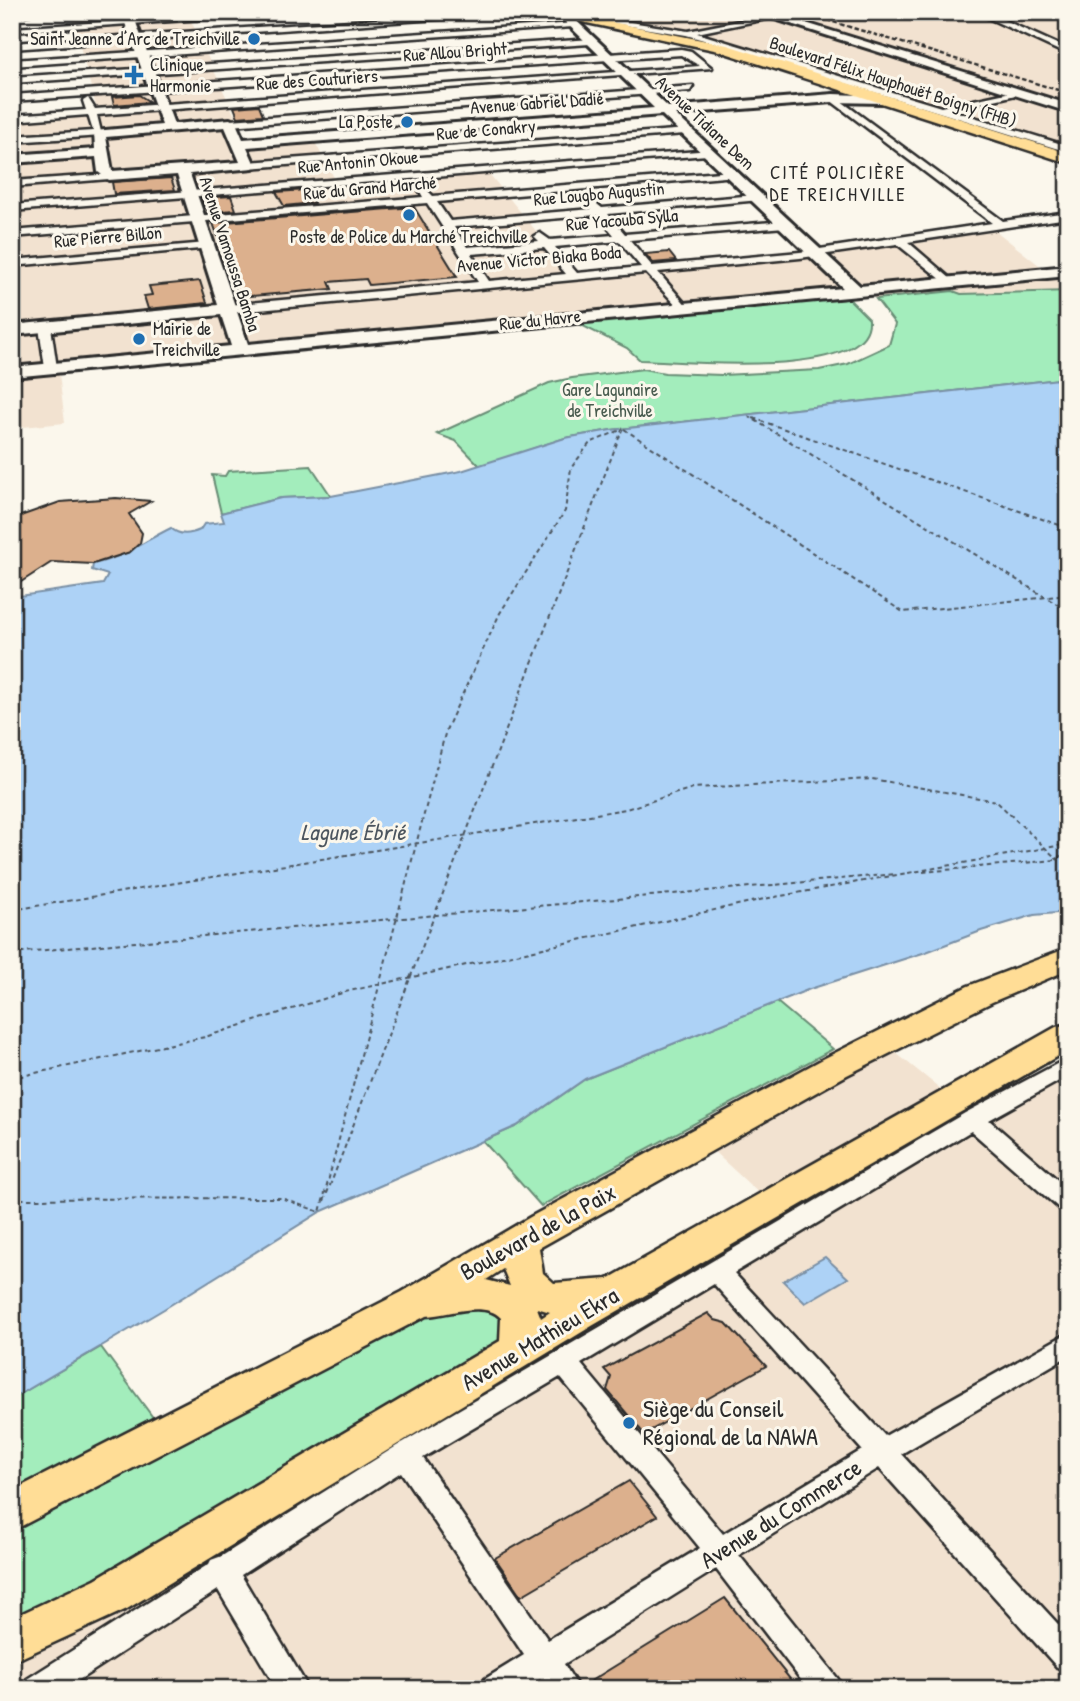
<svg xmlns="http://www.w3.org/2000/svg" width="1080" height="1701" font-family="'Patrick Hand',sans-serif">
<rect width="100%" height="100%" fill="#fbf7ec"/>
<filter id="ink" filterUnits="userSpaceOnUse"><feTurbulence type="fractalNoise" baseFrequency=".0143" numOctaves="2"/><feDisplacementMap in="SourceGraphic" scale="14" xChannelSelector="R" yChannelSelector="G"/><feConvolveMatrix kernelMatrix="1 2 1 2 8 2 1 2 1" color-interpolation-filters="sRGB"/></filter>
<g filter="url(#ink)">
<!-- built -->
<path fill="#f2e2d0" d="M71 12H187L247 142 312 137 337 183 486 170 573 276 147 321 823 257 996 231 1068 288V378L933 393 889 364 882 348 893 339 895 324 876 299 860 285H851L12 367V120L98 114Z
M573 12H1068V148L735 44 686 31Z
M59 374 65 423 12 428V379Z
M891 1049 947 1094 763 1197 709 1147Z
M1068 1076V1689H12V1663Z"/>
<!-- green -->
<path fill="#a3edbc" stroke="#678c74" stroke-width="2" d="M953 291 961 294 1068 291V378L611 430 565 438 480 466 456 441 437 434 549 383 572 378 643 369 665 373 722 375 819 370 848 364 889 345 895 324 876 299Z
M847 297 869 319C874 381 680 361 640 360L627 348 579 324Z
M311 466 331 496 281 498 221 513 212 475 225 476 228 471Z
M777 1002 833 1049 541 1206 483 1141 517 1126 585 1079Z
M467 1305 508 1308 511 1335 49 1644 12 1663V1399L101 1347 174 1446 393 1324Z"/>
<!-- water -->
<path fill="#add2f6" stroke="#798fa5" stroke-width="2" d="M1068 378V912L1034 915 981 931 926 952 810 989 585 1079 517 1126 320 1212 164 1309 12 1399V597L103 584 108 575 92 570 93 564C123 558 144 541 171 528 179 536 191 534 200 530L204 524 224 522 221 513 281 498 331 496 461 471 565 438 611 430Z
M825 1257 848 1278 805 1303 783 1281Z"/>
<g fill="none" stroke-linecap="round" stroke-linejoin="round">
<!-- ferry -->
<path stroke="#4c555e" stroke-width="2" stroke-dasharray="4.5 3.5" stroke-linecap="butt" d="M748 416 1068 611
M753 418 1068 528
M624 429 903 612 1068 595
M1058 859 1068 842
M923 872 1056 860
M12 910 626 809 693 788 872 779 996 801 1058 860
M12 953 896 874
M12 1078 205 1037 345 992 764 899 1068 844
M12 1199 281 1198 320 1212 446 730 500 613 565 511 571 468 590 443 623 429
M324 1201 622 430"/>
</g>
<!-- building -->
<path fill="#dcb08d" stroke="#2b2b2b" stroke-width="2" d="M139 95 150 102 114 105 112 97Z
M259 105 263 115 238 117 234 107Z
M171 178 175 190 114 194 112 182Z
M307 190 314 203 284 206 276 192Z
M231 196 236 210 208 212 201 198Z
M414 207 457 277 369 285 366 279 329 282 332 289 239 297 213 223Z
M669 252 676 261 653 263 645 254Z
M200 281 207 303 148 309 144 296 152 295 149 286Z
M116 498 151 501 129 514 142 533 140 543 130 552 93 564 52 562 21 582 12 579V519L60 502Z
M708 1313 715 1320 726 1323 766 1366 644 1434 607 1390 611 1377 604 1369Z
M629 1481 657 1516 521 1596 495 1558Z
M725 1598 798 1689H581V1687Z"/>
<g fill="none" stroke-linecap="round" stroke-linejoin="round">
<!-- street casing -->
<g stroke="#2b2b2b" stroke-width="5">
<path id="street" d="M12 12H44L12 16Z
M258 12H305L12 32V28Z
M491 12 521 13 12 49V43Z
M975 12H986L1068 49V55Z
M579 14 688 31 774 14 771 18 697 33 941 107 1020 90V94L951 110 1068 146V152L729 47 686 35 582 18Z
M576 23 573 27 12 66V60Z
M593 39 590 44 12 83V77Z
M681 49 691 51 712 68 97 115 102 136 12 142V136L93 131 88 115 12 121V115L86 110 83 101 88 98 95 109 700 66 681 55 12 101V95Z
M693 86 690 91 230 126 225 123 230 120Z
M833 95 1003 221 1068 212V218L908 242 951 279 953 281 947 284 897 244 800 258 658 272 688 307 682 311 646 273 228 313 222 309 228 305 478 282 427 203 12 237V231L423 197 419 190 424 187 433 196 732 171 737 174 736 176 437 202 450 221 592 209 588 204 593 201 602 208 756 195 760 196V200L608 214 625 234 785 221 790 224 785 227 630 240 652 266 800 252 992 223 830 100ZM597 215 614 235 550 240 540 233 534 236 539 241 467 247 454 227ZM619 241 641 267 577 273 555 247ZM544 248 566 274 489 281 471 254Z
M688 129 685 134 248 168 243 165 248 162Z
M711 150 707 155 12 211V205Z
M113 174V178L109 179 12 187V181Z
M207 243 213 246 211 248 12 266V260Z
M45 323 51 327 57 368 51 372 45 368 39 327Z
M1068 1058V1076L989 1120 1068 1189V1212L1060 1209 971 1131 734 1273 885 1436 1068 1333V1356L901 1454 1068 1635V1671L1057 1667 879 1468 739 1555 838 1679 842 1689H808L716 1569 564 1664 579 1689H546L540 1679 524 1689H481L485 1679 524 1655 401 1472 241 1575 309 1689H277L218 1590 65 1689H23L27 1679 209 1564 211 1560 222 1556 395 1447 965 1113ZM714 1284 862 1450 723 1534 581 1364ZM560 1377 700 1548 548 1640 423 1458Z"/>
</g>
<!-- secondary casing -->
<g stroke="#2b2b2b" stroke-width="6">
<path id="secondary" d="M121 12H132L174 124 230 119 236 123 243 139 654 108 555 12H567L668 107 833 94 886 96 888 99 882 103 833 102 675 114 860 286 1068 266V276L12 377V367L231 346 221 315 12 335V325L218 305 177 175 109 180 98 172 96 157 12 163V155L95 149 94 131 162 125ZM662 115 843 288 248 344 190 174 253 168 255 165 247 147ZM225 127 240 162 112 171 106 137Z
M753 12H770L1068 104V112Z"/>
</g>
<!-- primary casing -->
<g stroke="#2b2b2b" stroke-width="5">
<path id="primary" d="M535 12H561L727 45 1068 153V163L719 51Z
M1068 948V970L992 1002 847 1075 539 1248 543 1273 554 1283 608 1279 1056 1027 1068 1024V1050L592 1326 127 1609 12 1662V1618L95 1579 500 1341 501 1318C485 1300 447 1315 426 1316L12 1531V1491L402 1292 532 1216 823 1059 968 986ZM503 1269 510 1286 486 1280ZM537 1308 550 1312 541 1318Z"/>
</g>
<!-- street -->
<use href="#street" fill="#fbf7ec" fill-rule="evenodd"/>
<!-- secondary -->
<use href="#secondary" fill="#fbf7ec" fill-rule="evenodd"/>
<!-- primary -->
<use href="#primary" fill="#ffdd96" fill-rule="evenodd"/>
<!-- rail -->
<path stroke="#2b2b2b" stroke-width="2.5" stroke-dasharray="4.5 2.5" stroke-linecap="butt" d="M800 12 1068 93"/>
</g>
</g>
<!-- markers -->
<g fill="#1f6fb2" stroke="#fbf7ec" stroke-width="2.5">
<circle cx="254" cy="39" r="7"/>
<path d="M130.5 64.5h7v7h7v7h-7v7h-7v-7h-7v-7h7z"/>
<circle cx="407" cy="122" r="7"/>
<circle cx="409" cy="215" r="7"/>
<circle cx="139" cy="339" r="7"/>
<circle cx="629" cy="1423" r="7"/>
</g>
<g text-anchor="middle" stroke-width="6" stroke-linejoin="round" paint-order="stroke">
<!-- far-poi labels -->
<g font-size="18" fill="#2b2b2b" stroke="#fbf7ec" text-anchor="end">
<text x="240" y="45">Saint Jeanne d’Arc de Treichville</text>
<text x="150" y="71" text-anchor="start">Clinique<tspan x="150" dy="21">Harmonie</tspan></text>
<text x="393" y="128">La Poste</text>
<text x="409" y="243" text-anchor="middle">Poste de Police du Marché Treichville</text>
<text x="153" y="335" text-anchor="start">Mairie de<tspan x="153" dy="21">Treichville</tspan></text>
</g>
<!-- far-street labels -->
<g font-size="18" fill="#2b2b2b" stroke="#fbf7ec">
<text transform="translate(455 52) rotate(-4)" y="6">Rue Allou Bright</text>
<text transform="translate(317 80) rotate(-4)" y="6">Rue des Couturiers</text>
<text transform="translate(893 82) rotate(18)" y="6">Boulevard Félix Houphouët Boigny (FHB)</text>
<text transform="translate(537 103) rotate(-4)" y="6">Avenue Gabriel Dadié</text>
<text transform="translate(705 123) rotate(43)" y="6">Avenue Tidiane Dem</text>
<text transform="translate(486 130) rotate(-5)" y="6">Rue de Conakry</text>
<text transform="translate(358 162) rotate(-5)" y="6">Rue Antonin Okoue</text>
<text transform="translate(370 188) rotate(-5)" y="6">Rue du Grand Marché</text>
<text transform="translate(599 194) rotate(-5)" y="6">Rue Lougbo Augustin</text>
<text transform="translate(622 220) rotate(-5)" y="6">Rue Yacouba Sylla</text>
<text transform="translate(108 237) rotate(-5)" y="6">Rue Pierre Billon</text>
<text transform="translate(230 254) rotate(72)" y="6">Avenue Vamoussa Bamba</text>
<text transform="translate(539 259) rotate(-5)" y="6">Avenue Victor Biaka Boda</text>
<text transform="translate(540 320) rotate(-6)" y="6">Rue du Havre</text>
</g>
<!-- far-park labels -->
<g font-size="18" fill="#495c4f" stroke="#fbf7ec">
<text x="610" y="396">Gare Lagunaire<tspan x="610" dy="21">de Treichville</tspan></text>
</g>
<!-- far-neighbourhood labels -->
<g font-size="19" letter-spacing="2" fill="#2b2b2b" stroke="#fbf7ec">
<text x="838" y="179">CITÉ POLICIÈRE<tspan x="838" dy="22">DE TREICHVILLE</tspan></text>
</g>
<!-- water labels -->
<g font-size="23" font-style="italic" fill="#4c555e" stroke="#fbf7ec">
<text x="353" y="840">Lagune Ébrié</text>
</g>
<!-- near-street labels -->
<g font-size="24" fill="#2b2b2b" stroke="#fbf7ec">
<text transform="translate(538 1232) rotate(-29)" y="8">Boulevard de la Paix</text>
<text transform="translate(540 1339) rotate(-31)" y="8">Avenue Mathieu Ekra</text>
<text transform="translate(781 1514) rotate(-32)" y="8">Avenue du Commerce</text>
</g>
<!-- near-poi labels -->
<g font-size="24" fill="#2b2b2b" stroke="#fbf7ec" text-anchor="start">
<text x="643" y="1417">Siège du Conseil<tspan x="643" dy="28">Régional de la NAWA</tspan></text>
</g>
</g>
<!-- margin -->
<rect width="1080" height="1701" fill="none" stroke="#fbf7ec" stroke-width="42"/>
<rect x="21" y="21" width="1038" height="1659" fill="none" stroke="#2b2b2b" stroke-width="2.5" filter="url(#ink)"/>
</svg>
